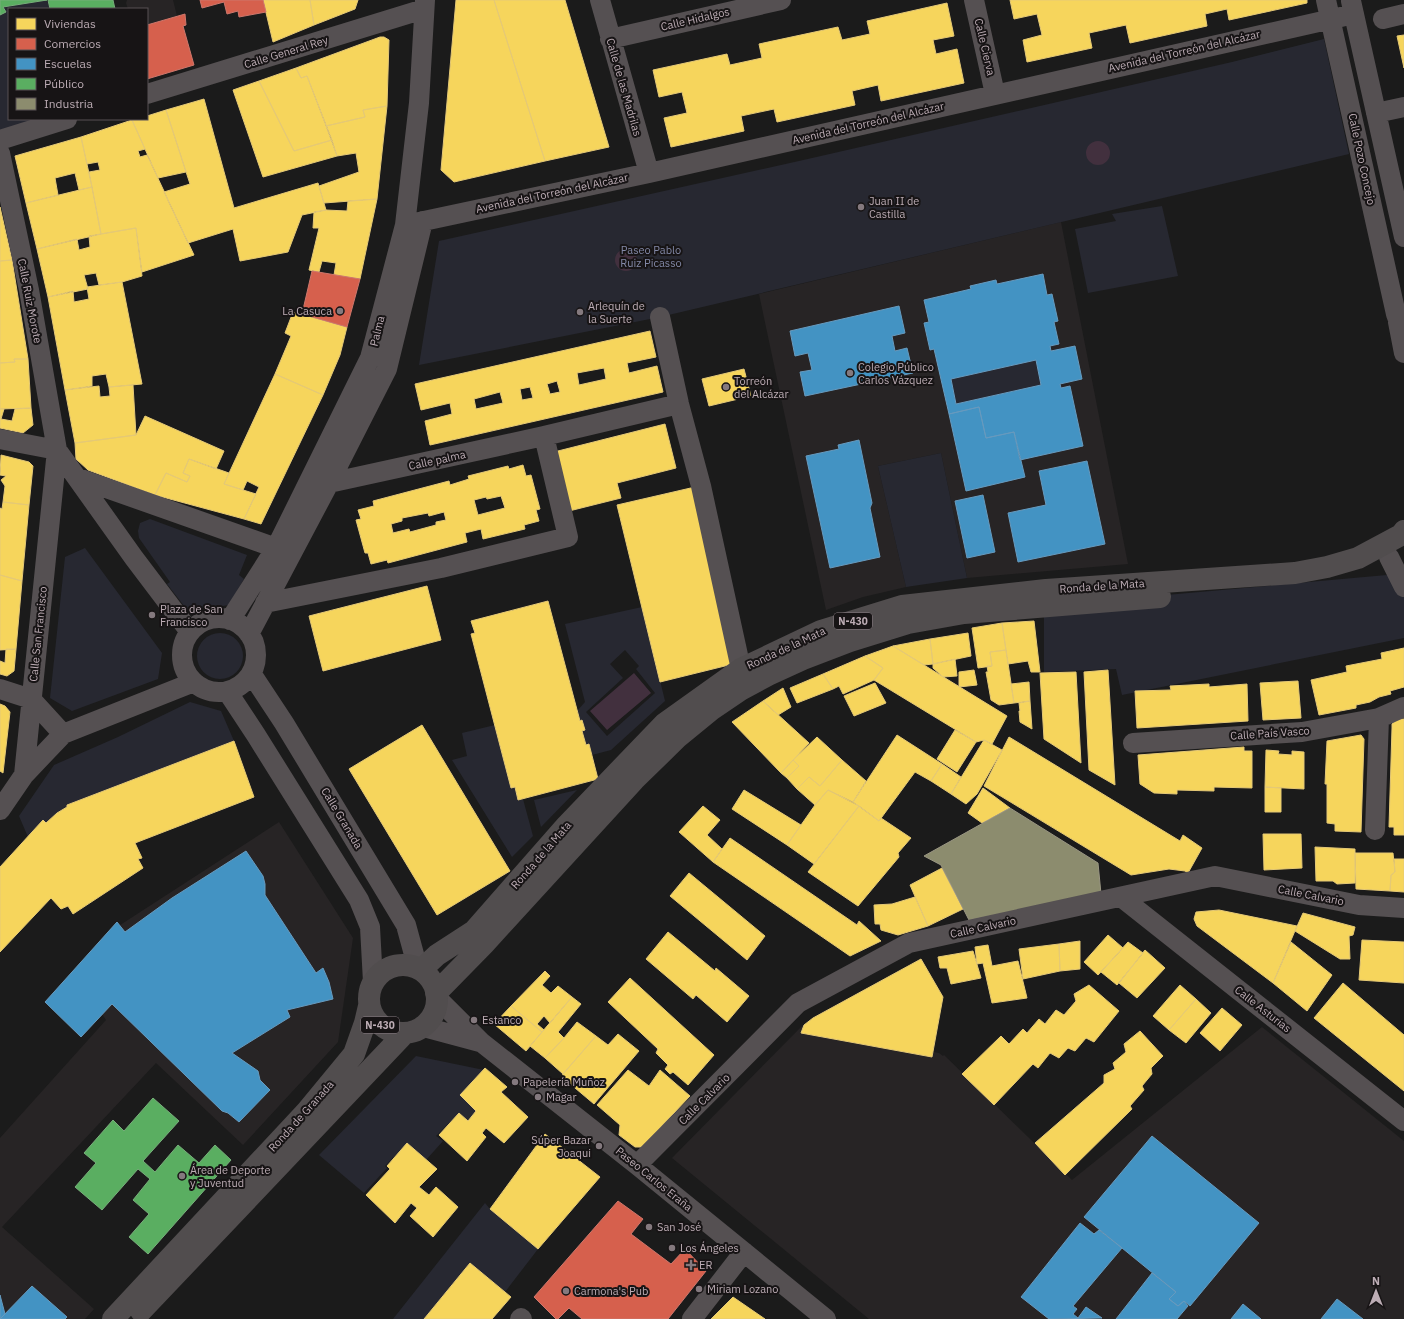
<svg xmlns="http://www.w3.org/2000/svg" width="1404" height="1319" font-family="'IBM Plex Sans',sans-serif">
<rect width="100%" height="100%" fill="#1b1b1b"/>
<!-- built -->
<path fill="#272425" d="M127 0H173L177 16 147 25V9H128L126 3Z
M1061 222 1128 564 967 578 941 453 878 466 906 587 863 597 826 610 759 294Z
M279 822 353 938 338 1042 243 1145 156 1063 2 1227 94 1309 85 1319H0V1138L106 1020 75 974 114 929Z
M802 1026 939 1053 943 1056 944 1055 1072 1180 1262 1027 1404 1141V1319H869L672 1158Z"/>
<!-- green -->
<path fill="#272831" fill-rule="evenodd" d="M47 0 50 9H9V119H67L0 140V15L3 7Z
M1324 39 1349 154 660 317 419 365 439 241 799 161 1232 62Z
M1162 206 1178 276 1088 293 1075 229 1116 221 1112 214Z
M1036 360 1041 385 956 404 951 379Z
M941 453 967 578 906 587 878 466Z
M150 519 247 555 239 575 244 579 229 605 188 611 167 584 170 582 139 538 138 531 140 523Z
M85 548 162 653 158 679 72 711 50 698 65 557Z
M1398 574 1404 587V638L1122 695 1116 669 1044 672V606Z
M642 607 665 701 611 750 592 755 589 744 586 745 582 731 585 730 582 720 580 721 577 711 585 702 565 624ZM625 650 639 666 636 669 655 693 607 736 586 712 623 678 610 664Z
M197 656a23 23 0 1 1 46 0a23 23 0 1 1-46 0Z
M190 702 221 711 234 741 67 805V807L57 813 46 823 43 820 28 837 19 816 54 765 118 737Z
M495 725 511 788 515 787 518 800 523 799 533 836 512 857 452 760 467 756 462 733Z
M577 790 541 827 534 800Z
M416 1056 484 1070 460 1095 476 1111 468 1121 459 1113 436 1136 443 1141 426 1160 407 1143 385 1166 387 1168 364 1193 319 1155Z
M485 1203 490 1209 538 1249 505 1292 470 1263 424 1319H393Z"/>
<!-- water -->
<path fill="#42303e" d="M1086 153a12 12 0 1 1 24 0a12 12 0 1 1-24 0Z
M615 260a11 11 0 1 1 22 0a11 11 0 1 1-22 0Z
M634 673 651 693 607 730 590 711Z"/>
<!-- homes -->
<path fill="#f6d55c" stroke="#e5c976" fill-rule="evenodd" d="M263 0H310L314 25 273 42Z
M310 0H358L355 9 314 25Z
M456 0H494L545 161 454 182 441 170Z
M494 0H565L609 147 545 161Z
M1010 0H1307V3L1229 20 1227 9 1205 14 1207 26 1130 43 1126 25 1089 33 1092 48 1027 62 1023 40 1042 35 1037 14 1014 19Z
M947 3 954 36 933 40 936 54 957 49 964 83 881 101 878 85 852 91 855 105 777 122 774 109 741 116 744 131 671 147 664 118 687 113 682 92 659 97 653 70 727 54 730 65 762 58 759 44 838 27 842 40 870 34 867 21Z
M1404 35V68L1397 36Z
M380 37H384L389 40 387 106 363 110 365 117 326 126 307 76 301 78 296 68Z
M296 68 301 78 307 76 332 140 294 151 259 81Z
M259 81 294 151 332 140 337 156 263 177 233 90Z
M204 99 234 208 318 183 326 210 302 215 288 252 240 261 233 229 188 243 164 192 190 184 166 110Z
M387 106 377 199 324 203 319 186 359 172 356 153 337 156 326 126 365 117 363 110Z
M166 110 186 172 158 178 132 120 147 119V116Z
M132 120 145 149 138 151 140 157 147 155 194 255 142 272 136 228 101 234 89 172 100 170 98 162 87 164 81 137Z
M81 137 92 187 79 190 75 173 55 178 58 195 26 203 15 156Z
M92 187 101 234 37 249 26 203Z
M377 199 360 279 334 275 336 263 322 261 319 272 309 270 319 228H313L314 212 326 210 347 211 348 201Z
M0 207 12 260 0 261Z
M136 228 142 276 122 282 99 285 96 273 84 275 88 289 48 297 37 249 77 239 79 250 90 247 89 236Z
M12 260 28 359H14L15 362 0 363V261Z
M122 282 142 384 109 387 106 374 92 376V386L65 390 48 297 73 291 74 302 89 299 87 287Z
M293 312 347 327 340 355 323 395 275 374 291 336 285 333Z
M650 331 656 357 627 363 629 373 657 366 663 392 430 445 425 421 452 414 450 403 421 410 415 384ZM604 368 606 379 579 385 577 373ZM557 381 560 392 550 394 547 384ZM530 387 533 398 522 400 520 389ZM500 392 503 403 476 409 474 399Z
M14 359H28L31 408 0 409V363L15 362Z
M744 369 751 396 709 406 702 379Z
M275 374 323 395 261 524 244 519 259 487 247 481 243 490 224 484Z
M133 385 136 435 75 443 65 390 99 386 100 397 110 396 109 387Z
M31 408 33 425 23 433 0 428V409H4L1 419 12 421 15 409Z
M145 416 224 451 216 469 189 459 183 473 190 476 187 482 166 473 155 495 88 470 76 459 75 443 136 435Z
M665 424 676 468 617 483 621 498 569 511 554 452Z
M1 455 29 462 33 466 29 505 3 502 5 486 1 480 6 476 0 475Z
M189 459 229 473 224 484 256 494 244 519 155 495 166 473 187 482 190 476 183 473Z
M523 465 526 476 531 475 540 509 536 510 539 521 524 525 525 529 483 539 481 529 465 533 467 542 388 563 387 560 371 564 368 553H365L356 520 361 519 358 510 374 506 373 501 449 481 450 485 469 479 468 476 508 466 509 469ZM501 496 505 508 478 515 474 500 486 497 487 499ZM444 512 446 520 436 522V525L410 532 409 529 393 533 391 524 402 521V518L428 513 429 516Z
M695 487 737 663 660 682 617 505Z
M3 502 29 505 22 581 0 575V508L2 509Z
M0 575 22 581 16 649 0 650Z
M427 586 441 640 323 671 309 616Z
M548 601 580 721 582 720 585 730 582 731 586 745 589 744 598 779 518 800 515 787 511 788 471 634 475 633 471 621Z
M1034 621 1040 672H1031L1028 661 1008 664 1002 623Z
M1002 623 1006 650 990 652 992 666 978 668 972 628Z
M968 633 971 656 933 664 930 639Z
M930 639 933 664 924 665 893 646Z
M893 646 1007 716 992 744 984 740 976 742 874 680 883 668 865 656Z
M1404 648V687L1390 691 1391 694 1379 697 1370 702 1356 705V708L1319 715 1311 680 1347 672 1346 666 1382 659 1381 653Z
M6 649H16L14 671 7 676 0 674V661L5 663Z
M1006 650 1014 703 999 705 991 700 986 672H988L987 666H992L990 652Z
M865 656 883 668 874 680 843 694 839 686 833 689 823 674Z
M955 659 957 676 943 677 933 668V664Z
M974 670 977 685 959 687V672Z
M1108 670 1115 785 1089 770 1084 672Z
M1076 672 1081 763 1044 739 1040 673Z
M823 674 833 689 797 703 790 688Z
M1298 681 1301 718 1263 720 1260 683Z
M1029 682 1030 701 1014 703 1011 684Z
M875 683 886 703 854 716 844 696Z
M1209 684V687L1247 684 1248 721 1137 728 1135 691 1171 690 1170 686Z
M783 688 791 707 778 715 763 701Z
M763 701 809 743 781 773 732 722Z
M1030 701 1032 729 1020 722 1019 711H1020L1019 703Z
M0 704 5 706 10 712 3 773 0 771Z
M1398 719H1404V835H1394V827H1389L1392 728V724Z
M422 725 510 871 437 915 349 769Z
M955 730 976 742 957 772 937 759Z
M897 735 942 764 931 781 915 772 879 821 853 802Z
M1361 735 1364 739 1361 832 1335 831V824L1327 823V784H1325L1327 741Z
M817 737 842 760 820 786 809 777 797 789 787 778 799 766 793 760Z
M1009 737 1180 841 1183 835 1202 848 1188 873 1185 871 1169 869 1131 875 984 786Z
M984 740 1002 750 977 794 966 804 951 794Z
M234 741 254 797 135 843 142 858 138 859 143 868 73 914 68 906 61 909 51 898 0 952V867L43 820 46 823 57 813 67 807V805Z
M1244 747V751H1252V788L1214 787V791L1177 790V794L1154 793 1140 784 1138 755Z
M1266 750 1279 751 1278 754 1292 755V751L1304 752V789L1265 787Z
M793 760 799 766 787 778 781 773Z
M842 760 866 781 853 802 828 790 815 805 797 789 809 777 820 786Z
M942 764 961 777 951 794 931 781Z
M1265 787 1281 788V812H1265Z
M983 788 1010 808 982 823 968 813Z
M744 790 801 825 787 845 732 809Z
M828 790 859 806 814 864 787 845 815 805Z
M703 806 720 820 707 835 722 849 713 862 679 832Z
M859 806 879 821 881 818 911 838 898 853 899 857 858 906 808 872Z
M1263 834H1301L1302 868 1264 870Z
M730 838 857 925 859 921 881 941 850 956 713 862Z
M1315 847 1355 849V883L1337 884 1333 881H1316Z
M1355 853H1393L1395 872 1391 875 1390 891 1356 889Z
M1394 859H1404V892L1390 891 1391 875 1395 872Z
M942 868 963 909 928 926 910 885Z
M689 873 765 936 747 960 670 896Z
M915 897 928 926 898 935 881 930 880 924H875L874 905 892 904Z
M1219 910 1297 926 1273 983 1197 926 1194 919 1196 912Z
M1303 913 1355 927 1353 935 1349 936 1350 959H1340L1295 931Z
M668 932 715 971 716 968 749 996 727 1022 696 995 693 999 646 959Z
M1108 935 1123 948 1098 975 1084 962Z
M1362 940 1404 942V983L1359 980Z
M1080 941V969L1060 971 1059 944Z
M1128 942 1143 953 1117 985 1101 972Z
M1291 942 1332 975 1307 1011 1273 983Z
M1059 944 1060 971 1023 979 1019 949Z
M988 945 992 966 1018 961 1027 998 992 1003 983 963 977 964 975 947Z
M1145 950 1165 968 1137 998 1119 983Z
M973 951 981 978 951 984 947 968H940L938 957Z
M921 959 943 997 932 1057 801 1033 804 1025 813 1018Z
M545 971 550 976 542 985 551 993 558 986 572 997 550 1023 544 1016 537 1024 544 1030 542 1032 511 1006Z
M630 978 714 1055 688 1085 673 1072 670 1074 665 1069 668 1065 656 1053 658 1049 608 1002Z
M1343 983 1404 1035V1091L1314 1018Z
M1089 985 1119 1011 1094 1042 1086 1038 1075 1051 1068 1048 1059 1058 1050 1053 1038 1068 1033 1064 994 1105 962 1074 1001 1036 1009 1044 1023 1029 1027 1033 1039 1019 1045 1024 1056 1010 1064 1015 1076 1001 1074 994Z
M1180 985 1196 999 1169 1030 1153 1016Z
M572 997 581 1004 558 1032 564 1038 545 1058 530 1046Z
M1196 999 1211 1013 1186 1043 1169 1030Z
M511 1006 542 1032 526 1051 494 1024Z
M1222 1008 1242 1025 1220 1051 1200 1033Z
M577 1022 596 1036 563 1074 545 1058 564 1038Z
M1140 1031 1163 1056 1151 1068 1152 1074 1142 1086 1144 1090 1130 1106 1132 1109 1065 1175 1035 1143 1104 1083V1075L1115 1069 1113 1063 1126 1052 1124 1044Z
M618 1034 639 1051 594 1104 562 1077 563 1074 596 1036 608 1045Z
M485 1068 507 1087 501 1092 528 1117 504 1143 486 1128 482 1133 486 1137 467 1161 439 1135 459 1113 468 1121 476 1111 460 1095Z
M628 1070 649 1086 660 1070 690 1096 642 1147H635L619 1135 620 1125 597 1105Z
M545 1134 600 1177 538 1249 490 1209Z
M407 1143 437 1169 419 1187 429 1195 436 1187 458 1207 433 1237 410 1216 417 1208 411 1203 395 1223 366 1195 390 1169 387 1166Z
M470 1263 511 1297 492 1319H424Z
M733 1297 765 1319H711Z"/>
<!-- shops -->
<path fill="#d6604d" stroke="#ce776c" d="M200 0H263L266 12 239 17 238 11 227 14 224 2 202 8Z
M185 14 186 25 183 26 194 65 147 79V25Z
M312 271 360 279 347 327 302 314Z
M618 1201 643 1219 631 1234 671 1264 685 1249 706 1271 668 1319H582L569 1308 558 1319H556L534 1297Z"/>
<!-- schools -->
<path fill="#4393c3" stroke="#679abe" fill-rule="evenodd" d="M1043 274 1047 295 1052 294 1058 321 1054 322 1059 344 1050 346 1051 351 1075 346 1082 379 1060 384 1061 388 1070 386 1083 446 1020 460 1014 432 986 438 979 407 949 414 934 349 930 350 924 323 929 322 924 300 971 289 970 286 996 280 997 284ZM1036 360 1041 385 956 404 951 379Z
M899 306 905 333 892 336 895 351 907 348 913 373 805 396 800 372 812 370 808 353 795 356 790 331Z
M979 407 986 438 1014 432 1025 477 966 491 949 414Z
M859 440 872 503 870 508 880 557 830 568 806 456 839 449 838 445Z
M1087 461 1105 544 1018 562 1008 513 1046 505 1039 471Z
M983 495 995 552 967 558 955 501Z
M246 851 263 876 265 884V895L316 973 323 968 329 982 333 999 287 1010 290 1017 232 1053 258 1071 260 1080 270 1090 239 1122 228 1113 222 1111 112 1004 81 1037 45 1002 117 922 125 932 172 898Z
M1152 1136 1259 1223 1190 1306 1184 1301 1178 1306 1169 1299 1176 1292 1084 1217Z
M1080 1223 1094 1234 1099 1230 1122 1248 1073 1306 1077 1309 1073 1314 1078 1318 1086 1307 1102 1318 1049 1319 1021 1297Z
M1152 1273 1176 1292 1169 1299 1178 1306 1184 1301 1188 1306 1177 1319H1116Z
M32 1286 67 1317 65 1319H0Z
M0 1295 5 1314 0 1319Z
M1337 1299 1363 1319H1321Z
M1243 1304 1261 1319H1231Z"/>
<!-- public -->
<path fill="#5aae61" stroke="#77ad7a" d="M0 0H47L3 7 6 12 0 15Z
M48 0H113L115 9H50Z
M153 1098 179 1121 143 1161 155 1172 178 1145 199 1163 215 1145 231 1160 148 1254 129 1237 149 1214 133 1200 150 1179 138 1169 102 1210 75 1187 96 1163 84 1153 113 1120 124 1131Z"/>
<!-- industry -->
<path fill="#8c8c6e" stroke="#9a9683" d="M1010 808 1098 863 1101 894 969 920 941 865 924 856Z"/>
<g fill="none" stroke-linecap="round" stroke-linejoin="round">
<!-- minor -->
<path stroke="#555052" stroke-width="20" d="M600 0 649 173
M974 0 995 94
M1326 0 1396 314 1404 336
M1351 1 1404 237
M1383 19 1404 14
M610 39 781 0
M147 94 424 9
M1376 113 1404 107
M0 140 67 119
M0 153 29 290 57 450 24 775 0 810
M405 225 649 173 1354 14
M660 317 679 404 701 486 741 669
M1398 322 1404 353
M0 439 57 450
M57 450 134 558 190 632
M78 478 276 548
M329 483 544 436
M1389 557 1404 587
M265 603 441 568 568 537 544 436 679 404
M182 655a37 37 0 1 1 74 0a37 37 0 1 1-74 0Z
M230 620 276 548 370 358 405 225 419 103 425 0
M249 634 329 483 387 369 423 221
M251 673 284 723 406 925 418 969
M0 689 31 699
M227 691 256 735 359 900 370 927 373 982
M31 699 63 734
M1133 743 1302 732 1379 718 1404 707
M24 775 63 734 194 682
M1375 830 1379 718
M1121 897 1404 1121
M437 998 481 1042 637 1165 826 1319
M424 1027 480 1042
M637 1165 798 1003 909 943 1215 876 1359 905 1404 908
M520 1319 521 1318 522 1319
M692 1319 744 1252"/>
<!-- highway -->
<path stroke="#514d4e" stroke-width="22" d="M369 999a34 34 0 1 1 68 0a34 34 0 1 1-68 0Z
M421 970 437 955 474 931 567 825 664 724 741 669 821 631 902 606 1046 590 1295 573 1327 567 1358 558 1401 535 1404 531
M436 993 484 944 634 780 678 737 711 710 742 689 768 675 803 659 850 641 908 623 964 613 1160 597
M141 1311 405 1033
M113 1319 307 1111 354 1054 365 1023 369 1006"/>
</g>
<!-- markers -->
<g fill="#84797e" stroke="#171415" stroke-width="1.5">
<circle cx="861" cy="207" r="4"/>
<circle cx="340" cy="311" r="4"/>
<circle cx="580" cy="312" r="4"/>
<circle cx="850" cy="373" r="4"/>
<circle cx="726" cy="387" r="4"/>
<circle cx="152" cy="615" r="4"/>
<circle cx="474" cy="1020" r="4"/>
<circle cx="515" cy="1082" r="4"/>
<circle cx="538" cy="1097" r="4"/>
<circle cx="599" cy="1146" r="4"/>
<circle cx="182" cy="1176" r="4"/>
<circle cx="649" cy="1227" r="4"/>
<circle cx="672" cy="1248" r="4"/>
<path d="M689 1259h4v4h4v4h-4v4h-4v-4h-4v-4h4z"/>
<circle cx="699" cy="1289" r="4"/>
<circle cx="566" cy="1291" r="4"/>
</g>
<g text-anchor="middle" stroke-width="4" stroke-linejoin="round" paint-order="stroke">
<!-- shield labels -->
<g fill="#171415" stroke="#8a7e84" stroke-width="1">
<rect x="834" y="613" width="38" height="16" rx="3"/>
<rect x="361" y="1017" width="38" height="16" rx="3"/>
</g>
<g font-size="10" font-weight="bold" fill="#bcacb4">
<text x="853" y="625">N-430</text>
<text x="380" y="1029">N-430</text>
</g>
<!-- street labels -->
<g font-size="11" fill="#bcacb4" stroke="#171415">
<text transform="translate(695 19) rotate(-13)" y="4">Calle Hidalgos</text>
<text transform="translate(985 47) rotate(77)" y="4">Calle Cierva</text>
<text transform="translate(1184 51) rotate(-13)" y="4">Avenida del Torreón del Alcázar</text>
<text transform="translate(286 52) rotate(-17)" y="4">Calle General Rey</text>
<text transform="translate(624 87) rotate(74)" y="4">Calle de las Madrilas</text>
<text transform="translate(868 123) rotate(-13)" y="4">Avenida del Torreón del Alcázar</text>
<text transform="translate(1362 159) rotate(78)" y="4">Calle Pozo Concejo</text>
<text transform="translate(552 193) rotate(-12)" y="4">Avenida del Torreón del Alcázar</text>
<text transform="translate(30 301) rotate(79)" y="4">Calle Ruiz Morote</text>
<text transform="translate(377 331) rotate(-76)" y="4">Palma</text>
<text transform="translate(437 460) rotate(-12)" y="4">Calle palma</text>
<text transform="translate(1102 586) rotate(-4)" y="4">Ronda de la Mata</text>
<text transform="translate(38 634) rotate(-84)" y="4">Calle San Francisco</text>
<text transform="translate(786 648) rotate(-25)" y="4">Ronda de la Mata</text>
<text transform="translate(1270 733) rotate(-4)" y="4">Calle País Vasco</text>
<text transform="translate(342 818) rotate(59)" y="4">Calle Granada</text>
<text transform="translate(541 855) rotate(-49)" y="4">Ronda de la Mata</text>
<text transform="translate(1311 895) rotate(11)" y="4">Calle Calvario</text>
<text transform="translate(983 927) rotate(-12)" y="4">Calle Calvario</text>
<text transform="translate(1263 1009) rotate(38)" y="4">Calle Asturias</text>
<text transform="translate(704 1099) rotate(-45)" y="4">Calle Calvario</text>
<text transform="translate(301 1116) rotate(-48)" y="4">Ronda de Granada</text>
<text transform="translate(654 1179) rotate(39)" y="4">Paseo Carlos Eraña</text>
</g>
<!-- poi labels -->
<g font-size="11" fill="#bcacb4" stroke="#171415" text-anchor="start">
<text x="869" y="205">Juan II de<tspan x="869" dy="13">Castilla</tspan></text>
<text x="588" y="310">Arlequín de<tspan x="588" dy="13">la Suerte</tspan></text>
<text x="332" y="315" text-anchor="end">La Casuca</text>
<text x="858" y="371">Colegio Público<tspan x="858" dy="13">Carlos Vázquez</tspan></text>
<text x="734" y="385">Torreón<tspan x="734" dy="13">del Alcázar</tspan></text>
<text x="160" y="613">Plaza de San<tspan x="160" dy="13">Francisco</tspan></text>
<text x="482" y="1024">Estanco</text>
<text x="523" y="1086">Papelería Muñoz</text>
<text x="546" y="1101">Magar</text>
<text x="591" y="1144" text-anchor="end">Súper Bazar<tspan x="591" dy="13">Joaqui</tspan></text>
<text x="190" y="1174">Área de Deporte<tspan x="190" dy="13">y Juventud</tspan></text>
<text x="657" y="1231">San José</text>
<text x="680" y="1252">Los Ángeles</text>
<text x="699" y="1269">ER</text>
<text x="707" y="1293">Miriam Lozano</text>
<text x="574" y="1295">Carmona's Pub</text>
</g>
<!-- park labels -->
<g font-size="11" fill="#8389a7" stroke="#171415">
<text x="651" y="254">Paseo Pablo<tspan x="651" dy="13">Ruiz Picasso</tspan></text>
</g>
</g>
<!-- legend -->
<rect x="8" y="8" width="140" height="112" fill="#171415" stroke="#595155"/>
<rect x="16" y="18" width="20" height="12" fill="#f6d55c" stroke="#595155"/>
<text x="44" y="28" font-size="12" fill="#bcacb4">Viviendas</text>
<rect x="16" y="38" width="20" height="12" fill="#d6604d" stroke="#595155"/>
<text x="44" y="48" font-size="12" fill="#bcacb4">Comercios</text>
<rect x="16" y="58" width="20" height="12" fill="#4393c3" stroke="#595155"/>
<text x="44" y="68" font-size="12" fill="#bcacb4">Escuelas</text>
<rect x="16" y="78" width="20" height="12" fill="#5aae61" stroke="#595155"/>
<text x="44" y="88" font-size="12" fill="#bcacb4">Público</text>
<rect x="16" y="98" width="20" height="12" fill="#8c8c6e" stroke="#595155"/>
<text x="44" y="108" font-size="12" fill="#bcacb4">Industria</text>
<!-- north arrow -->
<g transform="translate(1376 1291)" stroke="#171415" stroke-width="3" paint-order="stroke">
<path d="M0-3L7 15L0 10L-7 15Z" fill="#bcacb4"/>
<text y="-6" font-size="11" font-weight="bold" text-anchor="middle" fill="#bcacb4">N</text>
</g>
</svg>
